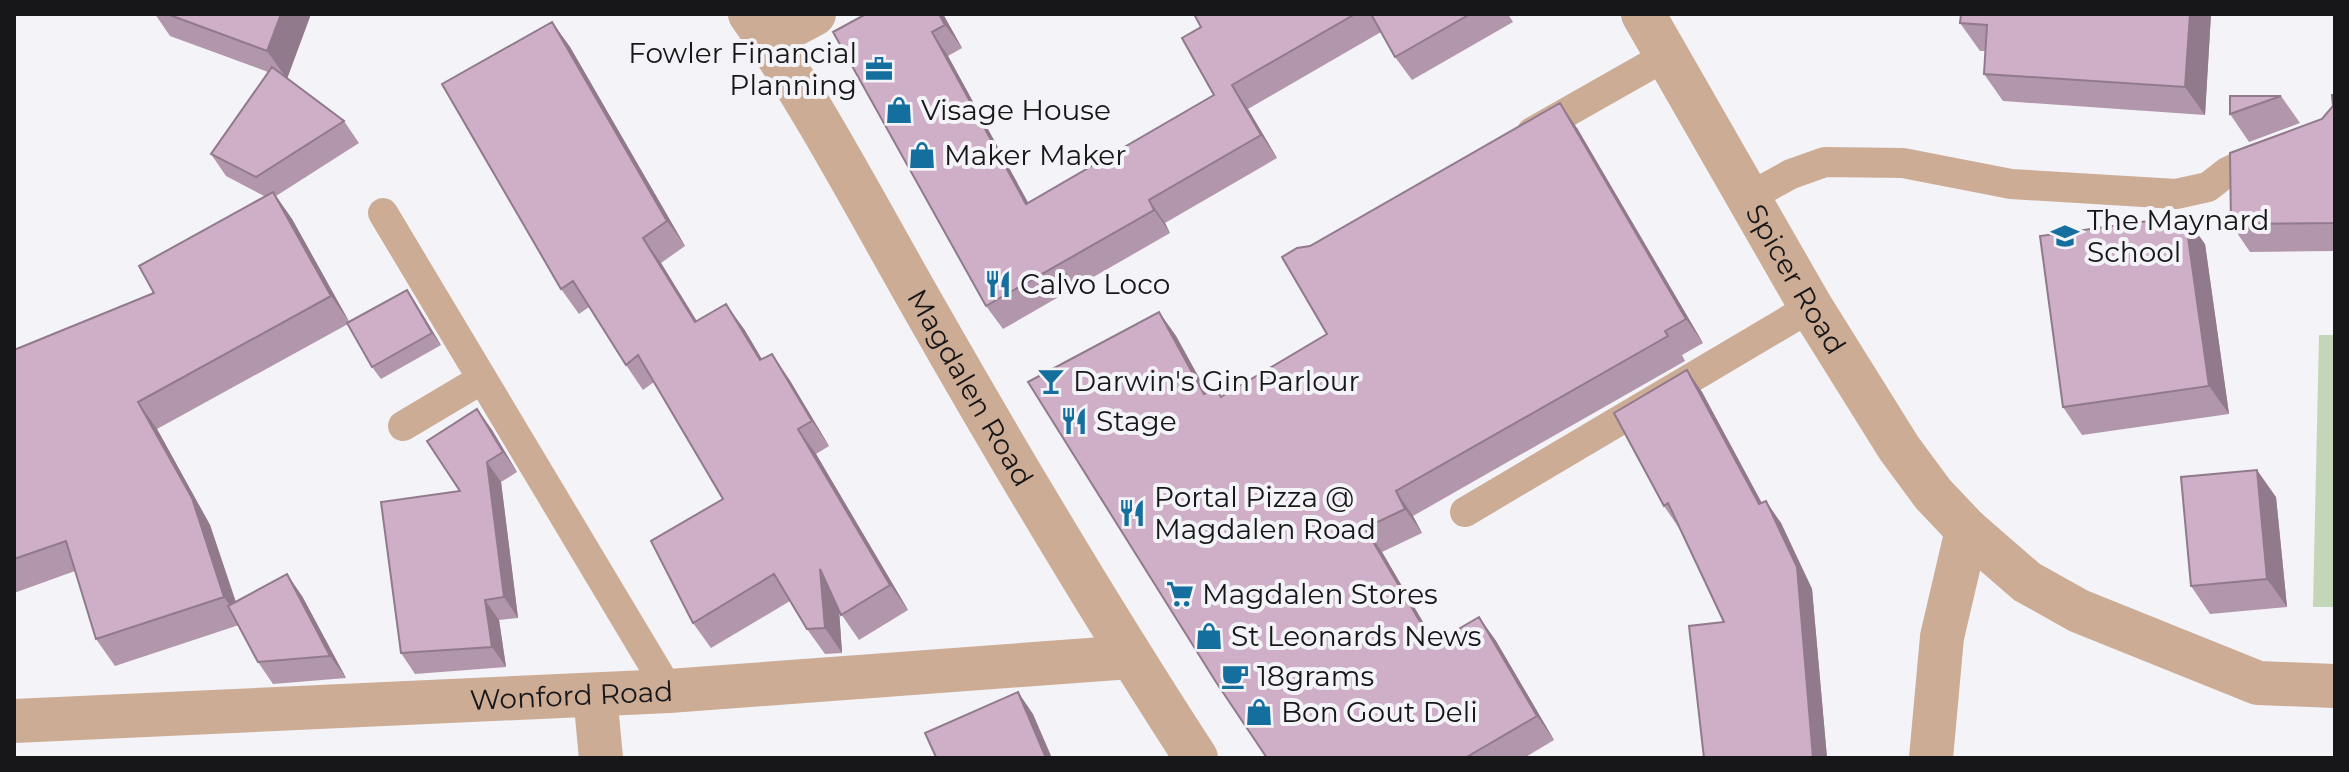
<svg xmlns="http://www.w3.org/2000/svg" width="2349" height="772" font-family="Montserrat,sans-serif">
<rect width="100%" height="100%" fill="#f3f3f8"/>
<!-- green -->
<path fill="#c4d6b8" d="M2319 335H2335V607H2313Z"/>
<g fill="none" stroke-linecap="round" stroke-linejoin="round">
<!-- lane -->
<path stroke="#cdac96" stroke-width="30" d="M1532 132 1666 56
M1749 197 1791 174 1825 162 1903 163 2011 184 2176 194 2208 187 2227 172 2254 159 2335 130
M383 213 669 691
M403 426 482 379
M1465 512 1811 307"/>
<!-- street -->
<g stroke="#cdac96" stroke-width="44">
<path id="s1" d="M750 14C814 106 867 208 923 306 1010 459 1100 610 1196 758"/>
<path id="s2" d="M1643 14 1811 307 1899 448 1933 494 1967 530 2027 582 2079 611 2258 683 2335 686"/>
<path d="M767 39 814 14"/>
<path d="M595 695 601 758"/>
<path id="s3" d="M14 721 669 691 1130 657"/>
<path d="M1931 758 1942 637 1967 530"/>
</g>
</g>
<!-- wall -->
<path fill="#b296ab" d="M155 14H311L287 78 344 121 359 143 276 196 292 219 349 322 415 302 441 345 381 379 372 367 348 324 157 429 210 525 236 602 302 596 346 678 273 684 258 662 239 625 115 666 96 639 75 571 14 593V350L154 293 266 197 226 176 211 154 268 72 170 36Z
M866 14H943L962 48 948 56 1028 203 1214 95 1201 27 1194 14H1508L1513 22 1412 80 1395 57 1381 32 1248 109 1277 158 1165 223 1170 233 1003 329 986 306Z
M2211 14 2205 115 2003 101 1984 74 1985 51H1980L1960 23Z
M552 22 570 47 685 246 661 263 697 321 744 329 762 359 789 379 829 446 816 454 908 610 859 640 839 611 842 653 825 654 807 629 790 601 711 648 693 623 723 499 654 382 643 390 626 365 589 307 579 314 561 289Z
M2335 95V251L2250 252 2231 224 2333 106Z
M2281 96 2300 123 2249 142 2230 114Z
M1577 128 1703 343 1682 355 1685 361 1413 516 1422 533 1382 552 1435 643 1479 617 1496 641 1554 740 1524 758H1267L1159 312 1176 336 1207 392 1221 397 1327 334 1310 246Z
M2205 244 2229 414 2082 435 2063 407Z
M1687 370 1702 392 1762 503 1781 523 1812 589 1827 758H1704L1724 622 1679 528 1664 506Z
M477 409 492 430 517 472 501 482 518 618 499 620 506 667 415 674 401 653 460 491Z
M2276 497 2287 607 2210 614 2191 586Z"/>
<!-- shaded-wall -->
<path fill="#917a8b" d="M281 14H311L287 79 267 51Z
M939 14H943L962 48 945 25Z
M2190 14H2211L2205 115 2185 87Z
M552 22 570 47 685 246 667 221Z
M932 32 948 56 1042 228 1026 204Z
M1232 85 1248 109 1277 158 1261 135Z
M1560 103 1577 128 1703 343 1686 319Z
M273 192 292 219 350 323 331 296Z
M1149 200 1165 223 1170 233 1154 210Z
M2185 216 2205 244 2229 414 2209 386Z
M643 238 661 263 712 347 695 322Z
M407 290 415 302 441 345 432 333Z
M726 304 744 329 777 385 760 360Z
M1159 312 1176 336 1221 418 1204 394Z
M772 354 789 379 829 446 812 421Z
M1687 370 1702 392 1774 526 1759 504Z
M138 402 157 429 210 525 243 624 224 597Z
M477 409 492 430 517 472 503 452Z
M798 429 816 454 908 610 890 585Z
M487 462 501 482 518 618 504 597Z
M2257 470 2276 497 2287 607 2267 579Z
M1396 491 1413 516 1422 533 1405 509Z
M1766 501 1781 523 1812 589 1827 758H1813Z
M1365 528 1382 552 1450 668 1433 644Z
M820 569 838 594 842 653 825 628Z
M287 574 302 596 346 678 330 656Z
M485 600 499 620 506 667 492 647Z
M1479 617 1496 641 1554 740 1537 716Z
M1018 692 1033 714 1052 758H1046Z"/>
<!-- building -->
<path fill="#cfaec7" stroke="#917a8b" stroke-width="2" d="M167 14H281L267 51Z
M866 14H939L945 25 932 32 1026 204 1214 95 1182 38 1201 27 1194 14H1355L1232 85 1261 135 1149 200 1154 210 986 306 833 32Z
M1371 14H1470L1395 57Z
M1961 14H2190L2185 87 1984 74 1987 25 1960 23Z
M552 22 667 221 643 238 695 322 726 304 760 360 772 354 812 421 798 429 890 585 841 615 820 569 825 628 807 629 774 574 693 623 651 541 723 499 638 355 626 365 573 281 561 289 442 84Z
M272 67 344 121 256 177 211 154Z
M2332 95H2335V223L2231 224 2230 153 2322 119 2333 106Z
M2230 96H2281L2230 114Z
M1560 103 1686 319 1665 331 1668 336 1396 491 1405 509 1365 528 1433 644 1479 617 1537 716 1465 758H1267L1216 682 1028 382 1159 312 1204 394 1215 387 1221 397 1327 334 1282 257 1297 248 1310 246Z
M273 192 331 296 138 402 192 498 224 597 96 639 66 541 14 559V350L154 293 139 266Z
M2185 216 2209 386 2063 407 2040 236Z
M407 290 432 333 372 367 347 323Z
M1687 370 1759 504 1766 501 1797 567 1813 758H1704L1689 626 1724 622 1668 503 1664 506 1614 413Z
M477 409 503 452 487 462 504 597 485 600 492 647 401 653 381 502 460 491 427 441Z
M2257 470 2267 579 2191 586 2181 477Z
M287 574 330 656 258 662 228 606Z
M1018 692 1046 758H928L936 757 925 733Z"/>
<!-- icons -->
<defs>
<g id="office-bare" transform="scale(2.16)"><path d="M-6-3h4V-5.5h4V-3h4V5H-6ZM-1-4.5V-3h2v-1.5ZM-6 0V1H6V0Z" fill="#156f9e" stroke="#f3f3f8" stroke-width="2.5" paint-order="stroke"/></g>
<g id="shop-bare" transform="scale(2.16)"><path d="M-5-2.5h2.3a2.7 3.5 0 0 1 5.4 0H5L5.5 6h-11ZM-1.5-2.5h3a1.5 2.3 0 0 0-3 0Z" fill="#156f9e" stroke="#f3f3f8" stroke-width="2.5" paint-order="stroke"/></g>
<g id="school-bare" transform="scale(2.16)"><path d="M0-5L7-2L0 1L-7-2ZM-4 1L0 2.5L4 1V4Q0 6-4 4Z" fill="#156f9e" stroke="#f3f3f8" stroke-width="2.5" paint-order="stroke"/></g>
<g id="restaurant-bare" transform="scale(2.16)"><path d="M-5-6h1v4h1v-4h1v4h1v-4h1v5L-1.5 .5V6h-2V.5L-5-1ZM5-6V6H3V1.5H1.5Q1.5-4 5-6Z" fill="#156f9e" stroke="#f3f3f8" stroke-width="2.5" paint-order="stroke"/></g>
<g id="bar-bare" transform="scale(2.16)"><path d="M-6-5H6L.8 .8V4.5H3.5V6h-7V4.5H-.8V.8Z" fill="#156f9e" stroke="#f3f3f8" stroke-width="2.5" paint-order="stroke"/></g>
<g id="supermarket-bare" transform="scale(2.16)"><path d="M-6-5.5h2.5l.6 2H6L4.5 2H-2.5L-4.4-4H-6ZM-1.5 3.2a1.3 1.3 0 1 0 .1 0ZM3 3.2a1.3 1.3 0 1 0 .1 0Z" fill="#156f9e" stroke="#f3f3f8" stroke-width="2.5" paint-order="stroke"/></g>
<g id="cafe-bare" transform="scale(2.16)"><path d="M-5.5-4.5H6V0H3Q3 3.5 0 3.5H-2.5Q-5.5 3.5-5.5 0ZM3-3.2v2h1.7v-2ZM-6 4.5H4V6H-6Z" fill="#156f9e" stroke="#f3f3f8" stroke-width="2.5" paint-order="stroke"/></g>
</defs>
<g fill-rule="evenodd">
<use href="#office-bare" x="879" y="69"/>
<use href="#shop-bare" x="899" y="110"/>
<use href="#shop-bare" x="922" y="155"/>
<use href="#school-bare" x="2065" y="236"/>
<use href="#restaurant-bare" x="998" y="284"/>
<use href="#bar-bare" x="1051" y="381"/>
<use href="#restaurant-bare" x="1074" y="421"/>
<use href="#restaurant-bare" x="1132" y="513"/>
<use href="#supermarket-bare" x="1180" y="594"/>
<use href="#shop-bare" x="1209" y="636"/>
<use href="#cafe-bare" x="1235" y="676"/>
<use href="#shop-bare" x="1259" y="712"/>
</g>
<g text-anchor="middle" stroke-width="8" stroke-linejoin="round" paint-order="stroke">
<!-- poi labels -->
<g font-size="28" fill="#171719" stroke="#f3f3f8" text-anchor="start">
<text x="857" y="63" text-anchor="end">Fowler Financial<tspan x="857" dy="32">Planning</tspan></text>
<text x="921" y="120">Visage House</text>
<text x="944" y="165">Maker Maker</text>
<text x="2087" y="230">The Maynard<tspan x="2087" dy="32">School</tspan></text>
<text x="1020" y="294">Calvo Loco</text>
<text x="1073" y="391">Darwin's Gin Parlour</text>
<text x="1096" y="431">Stage</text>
<text x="1154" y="507">Portal Pizza @<tspan x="1154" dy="32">Magdalen Road</tspan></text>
<text x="1202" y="604">Magdalen Stores</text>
<text x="1231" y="646">St Leonards News</text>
<text x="1257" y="686">18grams</text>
<text x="1281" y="722">Bon Gout Deli</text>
</g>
<!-- street labels -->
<g font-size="28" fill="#171719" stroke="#f3f3f8">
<text dy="10" stroke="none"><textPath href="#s2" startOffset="306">Spicer Road</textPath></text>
<text dy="10" stroke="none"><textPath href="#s1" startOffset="434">Magdalen Road</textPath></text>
<text dy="10" stroke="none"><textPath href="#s3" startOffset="558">Wonford Road</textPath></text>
</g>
</g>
<!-- border -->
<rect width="2349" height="772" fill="none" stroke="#171719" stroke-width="32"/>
</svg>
